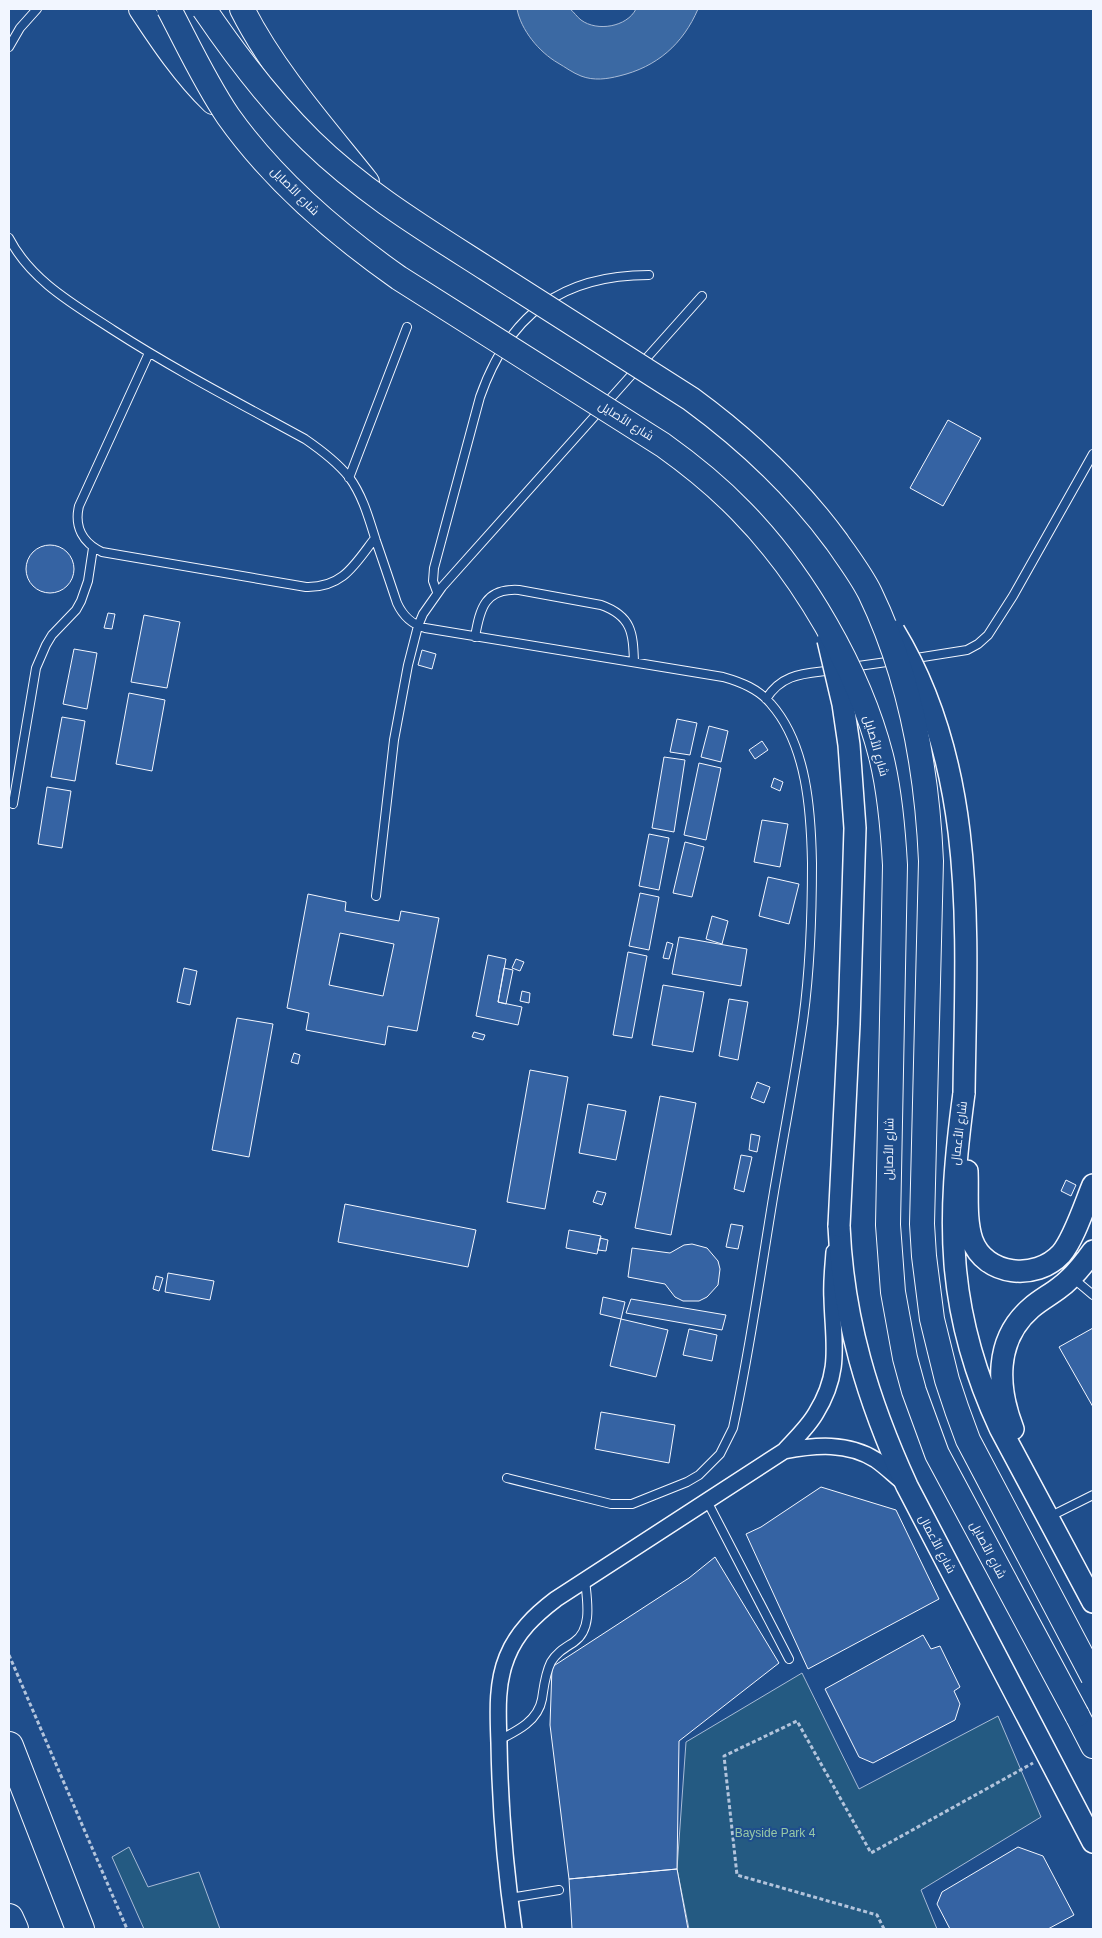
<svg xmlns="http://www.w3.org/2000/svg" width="1102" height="1938" font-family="Arial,Cairo,sans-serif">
<rect width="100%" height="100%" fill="#1f4e8c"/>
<!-- green -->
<path fill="#245a82" stroke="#a8bbd7" d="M802 1673 859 1789 998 1716 1041 1817 921 1890 937 1929H689L677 1869 686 1742Z
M129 1847 148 1887 199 1872 220 1929H144L112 1857Z"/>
<!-- water -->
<path fill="#3b69a3" stroke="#a8bbd7" d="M517 9H570C574 12 577 17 581 20 597 32 627 27 636 9H698C683 44 657 67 619 76 607 79 594 81 581 76 573 73 565 67 558 63 539 52 521 30 517 9Z"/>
<!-- building -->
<path fill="#3563a3" stroke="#f2f6ff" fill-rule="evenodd" d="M948 420 981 438 943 506 910 488Z
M26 569a24 24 0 1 1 48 0a24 24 0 1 1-48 0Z
M108 613 115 614 112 629 104 628Z
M144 615 180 622 167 688 131 682Z
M74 649 97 653 87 709 63 704Z
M422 650 436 654 432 669 418 665Z
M129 693 165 700 152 771 116 764Z
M62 717 85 721 75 781 51 777Z
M677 719 697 723 690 755 670 752Z
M709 726 728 731 721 762 701 757Z
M762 741 768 750 755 759 749 750Z
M664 757 685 760 674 832 652 828Z
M699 763 721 768 706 840 684 835Z
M774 778 783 782 780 791 771 787Z
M47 787 71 791 62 848 38 844Z
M762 820 788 824 780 867 754 862Z
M649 834 669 838 659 890 639 886Z
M685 842 704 847 692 897 673 893Z
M768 877 799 884 789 924 759 916Z
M640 893 659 897 649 950 629 946Z
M308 894 346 902 345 911 399 921 401 911 439 918 417 1031 388 1026 385 1045 306 1030 309 1013 287 1008ZM340 933 394 944 383 996 329 985Z
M712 916 728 921 722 944 706 939Z
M679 937 747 949 741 986 672 974Z
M667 942 673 944 669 959 663 958Z
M628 952 647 956 632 1038 613 1035Z
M488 955 506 959 498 1002 522 1007 518 1025 476 1016Z
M516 959 524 962 520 971 512 968Z
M184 968 197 971 190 1005 177 1002Z
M504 968 513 970 506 1004 498 1002Z
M663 985 704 992 693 1052 652 1045Z
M522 991 530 993 529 1003 520 1001Z
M729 999 748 1002 738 1060 719 1056Z
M237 1018 273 1024 249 1157 212 1150Z
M474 1032 485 1035 483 1040 472 1037Z
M294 1053 300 1055 298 1064 291 1062Z
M530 1070 568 1077 545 1209 507 1202Z
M757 1082 770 1087 764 1103 751 1098Z
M660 1096 696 1103 671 1235 635 1228Z
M588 1104 626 1111 616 1160 579 1153Z
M751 1134 760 1136 757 1152 749 1150Z
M741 1155 752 1157 744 1192 734 1189Z
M1066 1180 1076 1185 1071 1196 1061 1191Z
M597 1191 606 1193 602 1205 593 1202Z
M345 1204 476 1230 468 1267 338 1242Z
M731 1224 743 1226 738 1249 726 1247Z
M569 1230 601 1236 597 1254 566 1248Z
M600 1238 608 1240 606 1251 598 1250Z
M692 1244 707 1248 718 1261 720 1269 718 1285 707 1297 699 1301H683L675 1297 665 1284 628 1277 632 1248 670 1253 684 1245Z
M168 1273 214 1281 210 1300 165 1292Z
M156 1276 163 1278 159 1291 153 1289Z
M603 1297 625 1302 621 1319 600 1314Z
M631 1299 726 1315 722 1330 626 1313Z
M621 1319 668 1330 656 1377 610 1366Z
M1093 1328V1407L1059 1347Z
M689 1329 717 1335 712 1361 683 1355Z
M601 1412 675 1425 669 1463 595 1449Z
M821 1487 896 1510 939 1599 808 1669 746 1534 761 1527Z
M715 1557 779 1663 679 1741 677 1869 569 1879 550 1725 552 1667 689 1578Z
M923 1635 931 1649 940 1646 960 1687 954 1691 960 1704 955 1720 873 1763 859 1757 825 1689Z
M1018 1847 1043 1856 1074 1915 1048 1929H950L937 1904 942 1892Z
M677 1869 688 1929H572L569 1879Z"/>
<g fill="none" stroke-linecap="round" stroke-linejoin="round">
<!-- lane casing -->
<g stroke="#f2f6ff" stroke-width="10">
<path id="lane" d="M9 47 20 28 37 9
M9 238C31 281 75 305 113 330 175 370 241 404 305 439 321 450 337 462 349 477 363 496 369 519 376 541 383 561 390 582 397 603 403 616 411 624 425 628L723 677C741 682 759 689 771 704 807 745 811 811 812 863 812 920 810 978 801 1034 793 1087 783 1139 774 1192 761 1270 750 1350 733 1428L720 1454 699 1475 687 1482 632 1504H611L507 1478
M149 353 79 506C74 527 83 543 102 552L306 587C343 588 355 564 375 538
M349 478 407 327
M437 592 433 581 434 568 480 397C509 314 562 275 649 275
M475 637C480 608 485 588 519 590L601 605C632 616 633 633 634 662
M910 659 967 650 978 644 988 635 1013 596 1093 454
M851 667 894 661
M766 699C783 672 806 674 834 670
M13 804 36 668 46 645 52 635 76 610 81 601 88 581 93 548
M376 896 394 740 408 665 418 626 423 614 442 587 702 296
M1074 1279 1093 1295
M707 1501 789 1659
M1049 1517 1093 1495
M499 1740C517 1731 538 1721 542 1699 544 1686 545 1674 551 1662 557 1652 565 1648 574 1642 593 1629 587 1600 585 1580
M510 1898 559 1890"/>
</g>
<!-- street casing -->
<g stroke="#f2f6ff" stroke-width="18">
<path id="street" d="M784 1451C815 1445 848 1442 876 1460 886 1467 895 1476 904 1483
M514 1929C505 1867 500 1806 499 1743 498 1714 496 1684 507 1657 517 1632 535 1615 556 1599L784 1451C795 1439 808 1427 816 1413 842 1371 833 1342 832 1298 831 1282 833 1267 834 1252"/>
</g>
<!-- secondary casing -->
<g stroke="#f2f6ff" stroke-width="24">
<path id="secondary" d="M964 1093C947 1220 945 1310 1000 1428L1093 1602
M967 1171C968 1193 965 1219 972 1240 985 1276 1036 1281 1061 1254 1074 1239 1085 1204 1093 1185
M839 1226C843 1320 868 1401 907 1486L1093 1842
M1013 1429C997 1388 994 1340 1031 1308 1040 1300 1050 1295 1059 1288 1073 1278 1083 1265 1093 1251"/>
</g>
<!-- primary casing -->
<g stroke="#f2f6ff" stroke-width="26">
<path id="primary" d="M141 9C162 41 185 75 213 102
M242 9C274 72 323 127 367 182
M1077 1715 1093 1746"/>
</g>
<!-- highway casing -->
<g stroke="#f2f6ff" stroke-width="30">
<path id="highway" d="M9 1746 80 1929
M9 1918 14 1929"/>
</g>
<!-- path -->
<path stroke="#b3c4dc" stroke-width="3" stroke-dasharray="4 2.5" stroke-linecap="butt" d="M9 1655 127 1929
M884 1929 877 1915 737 1875 724 1756 797 1721 871 1853 1033 1763"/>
<!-- lane -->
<use href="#lane" stroke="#1f4e8c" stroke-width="8"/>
<!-- street -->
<use href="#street" stroke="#1f4e8c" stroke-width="15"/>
<!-- secondary -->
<use href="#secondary" stroke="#1f4e8c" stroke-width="21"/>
<!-- primary -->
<use href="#primary" stroke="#1f4e8c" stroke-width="24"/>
<!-- highway -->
<use href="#highway" stroke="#1f4e8c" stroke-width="28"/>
<!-- secondary-bridge casing -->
<g stroke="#f2f6ff" stroke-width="24" stroke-linecap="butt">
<path id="secondary-bridge" d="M894 631C979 771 966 937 964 1093
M828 640 843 704 849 745 855 828 849 1024 839 1226"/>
</g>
<!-- primary-bridge casing -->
<g stroke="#f2f6ff" stroke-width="26" stroke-linecap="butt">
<path id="primary-bridge" d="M169 9C188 45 205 82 228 116 274 181 335 233 399 278L663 445C691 465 717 486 741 511 803 574 859 670 881 756 890 792 893 829 895 865L888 1225 893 1292 905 1358 914 1391 937 1454 1077 1715
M204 9C236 56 270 101 311 141 363 192 426 230 487 269 555 313 623 356 691 399 747 440 796 486 837 542 848 558 861 575 870 593 910 676 927 769 931 861L922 1224 924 1256 932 1319 947 1380 957 1410 968 1440 1093 1677"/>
</g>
<!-- secondary-bridge -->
<use href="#secondary-bridge" stroke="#1f4e8c" stroke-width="21"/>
<!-- primary-bridge -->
<use href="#primary-bridge" stroke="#1f4e8c" stroke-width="24"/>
</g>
<g text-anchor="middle" stroke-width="4" stroke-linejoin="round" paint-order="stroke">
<!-- street labels -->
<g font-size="12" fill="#f2f6ff" stroke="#1f4e8c">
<text transform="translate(295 191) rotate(45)" y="4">شارع الأصايل</text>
<text transform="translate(626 421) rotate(32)" y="4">شارع الأصايل</text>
<text transform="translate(876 746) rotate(74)" y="4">شارع الأصايل</text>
<text transform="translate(959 1133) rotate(-83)" y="4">شارع الأعمال</text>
<text transform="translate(889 1149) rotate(-89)" y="4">شارع الأصايل</text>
<text transform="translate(937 1544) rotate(62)" y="4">شارع الأعمال</text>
<text transform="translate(988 1550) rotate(62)" y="4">شارع الأصايل</text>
</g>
<!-- park labels -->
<g font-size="12" fill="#97c8a6" stroke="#1f4e8c">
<text x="775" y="1837">Bayside Park 4</text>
</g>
</g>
<!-- border -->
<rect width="1102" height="1938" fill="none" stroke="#f2f6ff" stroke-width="20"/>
</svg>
